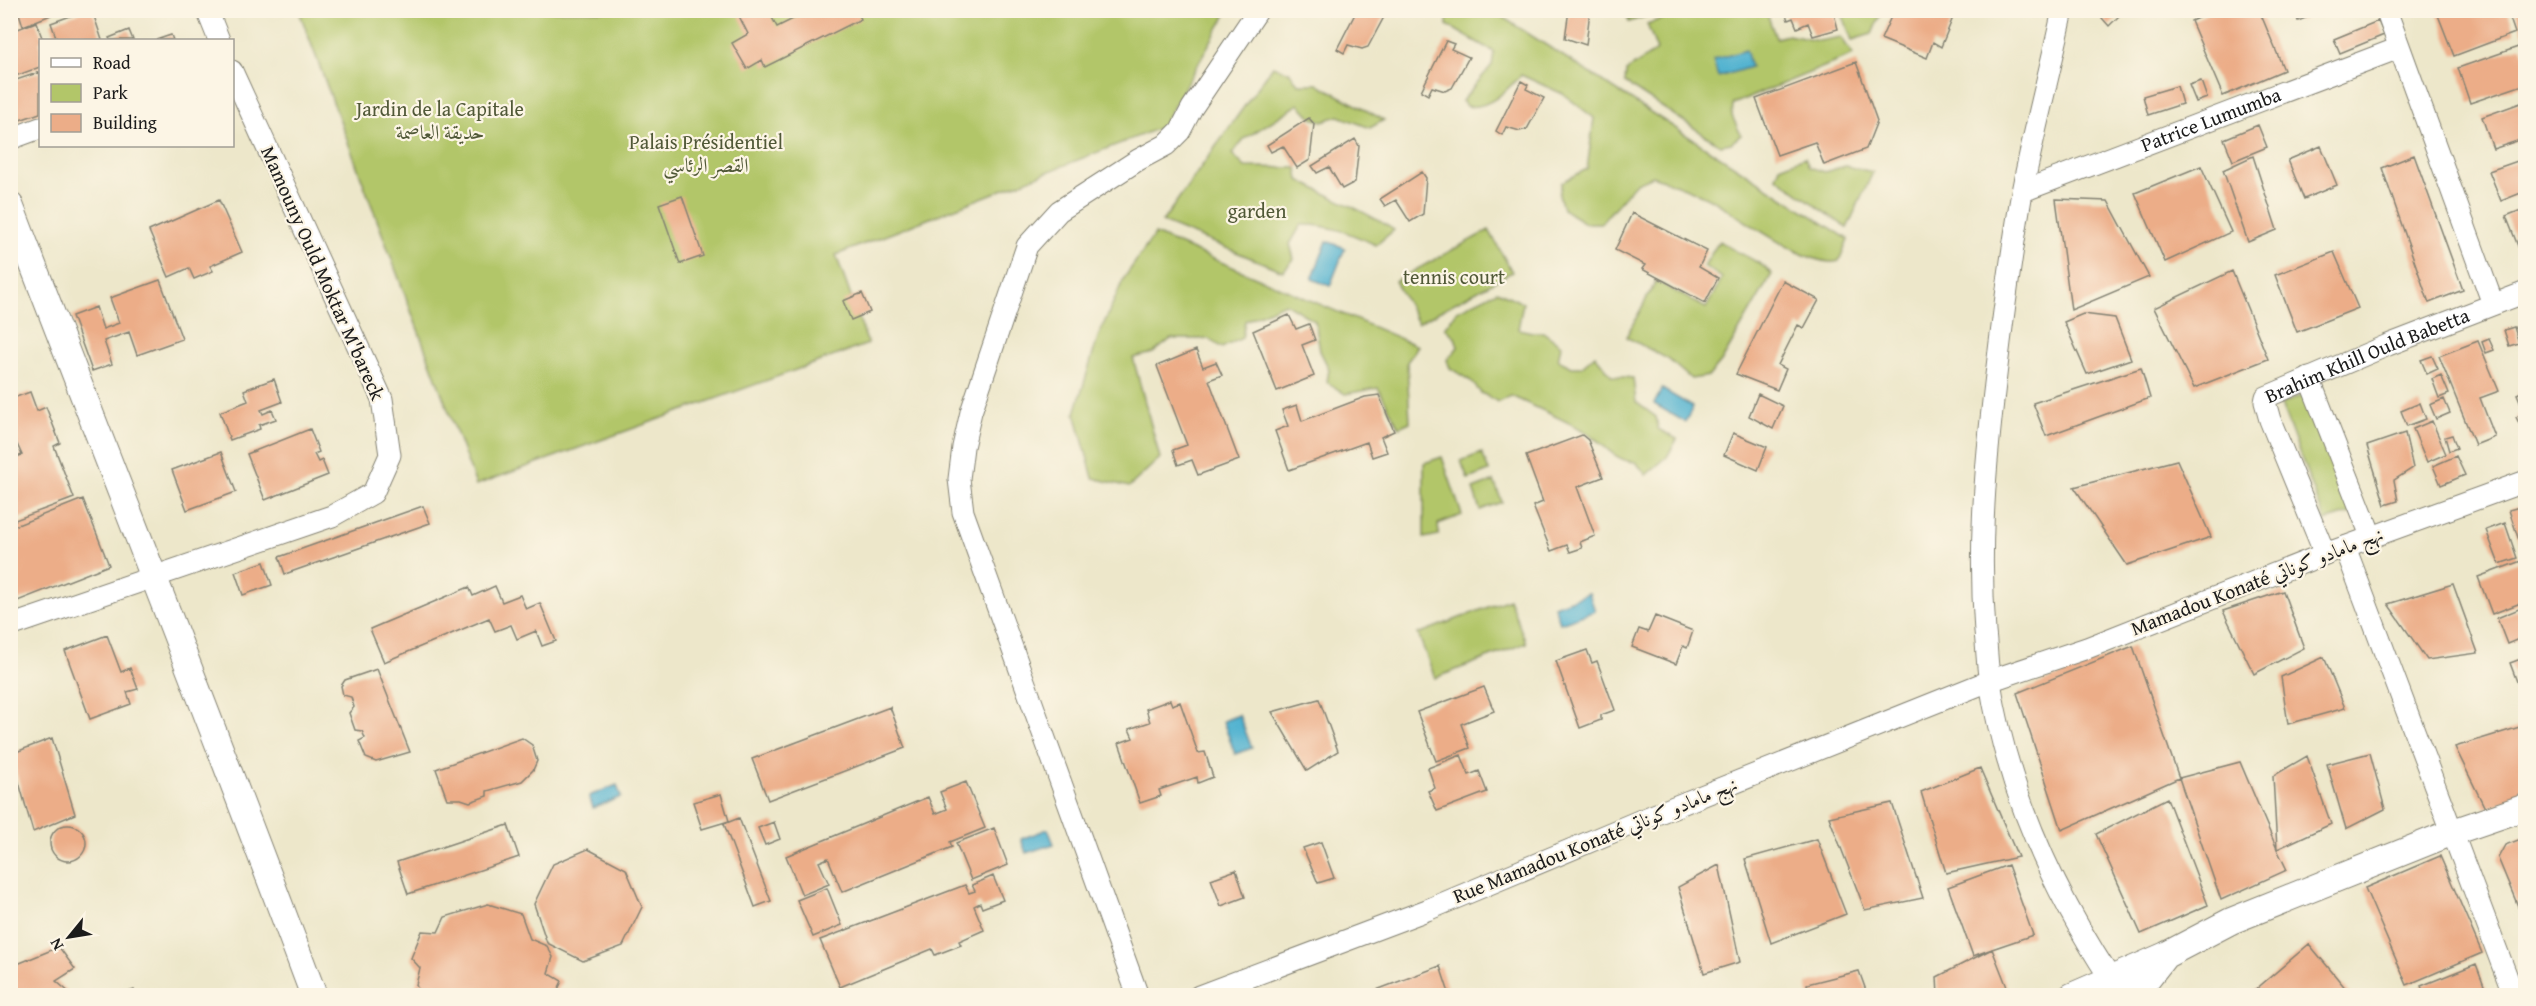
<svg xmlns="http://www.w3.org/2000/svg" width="2536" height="1006" font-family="'Gentium Book Plus',Amiri,serif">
<rect width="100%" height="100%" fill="#fcf5e5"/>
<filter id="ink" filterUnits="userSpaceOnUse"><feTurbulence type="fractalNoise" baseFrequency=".0167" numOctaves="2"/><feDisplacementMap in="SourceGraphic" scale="12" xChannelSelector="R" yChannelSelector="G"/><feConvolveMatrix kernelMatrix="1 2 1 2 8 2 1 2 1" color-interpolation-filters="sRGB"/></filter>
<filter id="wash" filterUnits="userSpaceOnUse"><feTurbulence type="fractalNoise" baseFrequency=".008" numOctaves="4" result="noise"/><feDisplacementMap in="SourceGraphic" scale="24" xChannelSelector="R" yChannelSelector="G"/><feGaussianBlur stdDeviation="1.35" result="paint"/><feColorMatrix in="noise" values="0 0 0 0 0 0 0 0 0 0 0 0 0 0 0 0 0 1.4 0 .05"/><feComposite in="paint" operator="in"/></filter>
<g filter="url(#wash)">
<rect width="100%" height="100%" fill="#ede7ca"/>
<!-- green -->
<path fill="#b2c669" stroke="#677142" stroke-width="1.5" d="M1625 10H1661V11L1629 22Z
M299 11H1228L1162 127 836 255 868 344 476 485Z
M1448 11H1493L1848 239 1839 261C1809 270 1740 215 1712 200 1693 190 1672 183 1652 176L1636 183 1601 223H1585L1563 209 1559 195 1562 182 1587 169 1594 118 1563 94 1521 75C1507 90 1489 110 1466 106L1462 101 1492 65 1494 52 1447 25Z
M1685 11H1766L1776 38 1788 35 1819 41 1841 37 1853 55 1733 104 1732 116 1741 135 1731 143 1720 145 1625 83 1626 71 1657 50 1647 24Z
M1841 11H1882L1872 34 1852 40Z
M1273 66 1290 72 1298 84H1318L1384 120 1370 128 1339 116 1322 121 1312 118 1299 104 1244 139 1232 154 1245 167 1297 168 1299 180C1331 198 1364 210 1394 230L1376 245C1350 233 1329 224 1301 225L1290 244 1294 259 1283 271 1162 222Z
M1805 157 1809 167 1825 172 1845 166 1873 172 1847 228 1776 177 1780 167Z
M1489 230 1512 272 1418 323 1395 281Z
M1155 234 1418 346 1407 362 1410 422 1399 427 1378 388 1345 394 1327 382 1329 369 1320 351 1315 321 1285 303 1245 321 1242 338 1222 348 1209 339H1171L1153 353 1133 358 1160 458 1129 487 1093 478 1075 413 1098 337 1124 278Z
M1719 241C1736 253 1758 259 1772 274L1721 362 1709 376 1691 379 1668 359 1626 337 1656 281 1706 308 1722 278 1704 266Z
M1497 291 1523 303 1518 329 1532 332H1543L1561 345 1558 360 1572 367H1581L1595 355 1612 376 1633 378 1636 402 1656 417 1658 429 1677 439 1667 457 1646 475 1636 462C1613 462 1603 441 1584 431 1561 418 1535 407 1511 396L1498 402 1481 393 1471 381 1450 368 1447 360 1458 347 1455 337 1445 328 1457 311Z
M2311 392 2357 511 2325 521 2281 404Z
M1482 453 1489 471 1468 479 1461 461Z
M1442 457 1462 515 1438 524 1439 535 1424 538V463Z
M1494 481 1502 502 1480 510 1473 489Z
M1509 599 1526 643 1435 678 1418 634Z"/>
<!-- water -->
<path fill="#51b2d0" stroke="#366776" stroke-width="1.5" d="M1746 50 1751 67 1718 77 1713 60Z
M1327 241 1345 248 1330 286 1312 279Z
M1662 389 1693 407 1685 422 1654 404Z
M1589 593 1595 611 1560 623 1554 606Z
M1239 715 1252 748 1235 754 1223 721Z
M617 785 621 797 593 808 589 796Z
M1048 829 1054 844 1026 853 1021 839Z"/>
<g id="blocks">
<!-- building -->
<path fill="#ecad88" d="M18 10H50L51 15 23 26Z
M87 10H92L102 40H57L51 23Z
M736 10H768L777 27 811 10H856L861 19 765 67 762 60 747 69 732 43 748 34Z
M1357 10H1375L1385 15 1368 47 1362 49 1348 45 1344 53 1337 49Z
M1569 10H1590L1586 45 1565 38Z
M1788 10H1833L1838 29 1813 36 1808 23 1797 28 1793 18 1788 20 1785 12Z
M1894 10H1943L1952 20 1941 47 1933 42 1927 58 1881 39Z
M2095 10H2118L2121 14 2109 26Z
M2216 10H2259L2284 70 2223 96 2191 21Z
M2294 10H2323V11L2298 21Z
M2436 10H2507L2515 33 2454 56Z
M2515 10H2526V36H2525Z
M2378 21 2384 35 2340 53 2334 39Z
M36 22 43 40H40V67L10 78V32Z
M129 30 133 40H110L109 38Z
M171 35 173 40H156Z
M1446 41 1454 44 1451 49 1469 57 1452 88 1445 91 1432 87 1428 95 1421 91Z
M2521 46 2526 59V84L2470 103 2458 68Z
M1856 62 1877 121 1866 149 1824 165 1815 142 1777 155 1756 99Z
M40 72V113L17 121 10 103V82Z
M1521 81 1528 85 1526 89 1544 98 1527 129 1520 131 1506 127 1502 135 1496 131Z
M2201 81 2207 98 2196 102 2189 85Z
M2177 86 2182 104 2148 115 2143 96Z
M2526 101V138L2493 149 2482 117Z
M1309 118 1314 124 1310 160 1297 168 1283 146 1271 152 1267 145Z
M2258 125 2267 147 2233 161 2224 139Z
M1355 139 1359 146 1355 182 1342 189 1329 167 1317 173 1312 166Z
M2321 146 2337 185 2304 199 2288 160Z
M2414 155 2463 290 2429 303 2382 168Z
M2253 156 2277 230 2248 242 2223 170Z
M2526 158V191L2501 201 2489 171Z
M2201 166 2231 232 2165 262 2135 193Z
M1422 172 1426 178 1423 214 1410 222 1396 200 1385 206 1380 199Z
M682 196 703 256 680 264 659 204Z
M2056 199 2108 201 2149 277 2071 310Z
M219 200 242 252 210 266 213 271 194 279 189 268 169 277 149 231Z
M2526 208V249L2520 251 2506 216Z
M1632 213 1707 251 1699 267 1718 278 1705 303 1642 269 1645 265 1615 250Z
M2334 252 2358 308 2297 332 2275 275Z
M2232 271 2268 359 2194 388 2154 308Z
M160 280 182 339 137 355 129 332 104 341 112 364 92 371 72 316 96 307 103 329 119 323 110 298Z
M1783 281 1819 300 1804 328 1798 325 1778 365 1786 369 1777 390 1736 374Z
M862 293 870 312 851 320 843 301Z
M2083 314 2115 318 2131 359 2087 374 2064 322Z
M1289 315 1296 329 1309 324 1315 340 1302 345 1314 376 1277 391 1253 331Z
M2514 327 2519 343 2509 346 2504 330Z
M2489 339 2494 350 2486 353 2482 342Z
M2478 341 2499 391 2480 398 2495 437 2475 445 2439 356Z
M1196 350 1203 367 1216 362 1222 375 1209 380 1239 460 1198 475 1192 460 1178 465 1173 450 1187 445 1157 366Z
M2432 356 2438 369 2427 374 2421 360Z
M2141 368 2150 398 2046 436 2033 403Z
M2441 375 2449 394 2439 398 2432 379Z
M274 379 282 402 261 410 263 414 272 410 276 419 259 425 260 429 230 440 220 412 248 401 244 390Z
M11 383 16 397 30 392 37 411 46 407 60 443 54 446 74 498 10 522V473L14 471 10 459 22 455 10 429Z
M2526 390V407L2523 408 2517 394Z
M1758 394 1783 406 1773 429 1749 416Z
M1379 395 1394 431 1381 437 1387 452 1372 457 1367 442 1289 470 1275 431 1288 426 1282 410 1297 405 1302 421 1365 397Z
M2444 399 2450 413 2436 419 2430 405Z
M2420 403 2426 419 2407 426 2401 411Z
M2526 412V433H2524L2516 417Z
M2432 421 2446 454 2427 462 2413 429Z
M310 429 319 452 314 454 318 462 322 460 328 475 265 500 247 454Z
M1733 433 1767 447 1758 470 1724 455Z
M2405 433 2413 468 2394 480 2398 501 2385 505 2367 446Z
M1582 435 1588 440 1603 477 1577 487 1595 536 1580 542 1582 548 1570 552 1567 545 1551 551 1533 506 1543 502 1526 456Z
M2452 435 2457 448 2449 451 2445 437Z
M221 452 236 492 187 510 172 470Z
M2456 456 2465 475 2441 485 2433 466Z
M2177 460 2211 537 2127 565 2074 487Z
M83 499 109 565 10 604V528Z
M423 506 430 523 285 574 279 557Z
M2523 506 2526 513 2525 559 2509 510Z
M2505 523 2517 558 2499 564 2486 530Z
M2521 561 2526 573V601L2492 614 2478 577Z
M264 562 272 585 243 595 235 572Z
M2453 584 2478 653 2427 660 2388 604Z
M495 586 502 602 520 595 526 609 540 603 556 641 542 646 536 631 517 639 511 625 495 631 489 618 384 662 370 629 469 587 473 596Z
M2283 591 2304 648 2254 674 2223 611Z
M2526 606V636L2507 644 2497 618Z
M1655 616 1693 631 1687 648 1683 646 1676 664 1632 647 1639 629 1648 632Z
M107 635 121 672 130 668 138 689 127 692 131 704 90 719 65 651Z
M2133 646 2179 778 2062 830 2017 693Z
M1587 650 1592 663 1597 661 1615 710 1601 715V720L1580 728 1556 661Z
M2324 657 2345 708 2288 724 2281 677Z
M2526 657V703H2525L2510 663Z
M377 669 410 752 376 762 366 758 359 741 365 738 362 731 355 730 349 713 354 707 351 697 343 695 341 686 345 680Z
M1484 687 1494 711 1461 724 1470 748 1436 761 1417 712Z
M1319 699 1338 751 1307 771 1272 712Z
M1170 700 1172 705 1180 702 1198 753 1205 752 1213 777 1198 783 1197 777 1159 790 1161 796 1140 803 1119 743 1133 738 1129 729 1150 722 1146 709Z
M890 707 905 748 768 800 752 759Z
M2526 725V795L2485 808 2455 747Z
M52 738 75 814 33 832 11 754Z
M522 738 532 745 537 761 533 770 522 781 487 791V796L470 802 461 799H447L436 769Z
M2370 753 2385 809 2346 829 2327 764Z
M1461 755 1469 775 1479 771 1487 792 1437 811 1428 791 1435 788 1428 768Z
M2307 756 2331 824 2277 849 2287 870 2221 900 2179 778 2240 762 2277 849 2273 776Z
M1980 768 2018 857 1946 873 1921 792Z
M966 782 985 828 950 842 952 847 842 892 828 858 819 862 829 884 802 895 786 856 928 797 935 814 947 809 940 792Z
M721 794 729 821 702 829 693 802Z
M2167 798 2208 905 2141 934 2096 834Z
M1892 803 1923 898 1865 910 1829 817Z
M739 818 771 901 755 907 724 824Z
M774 822 780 839 765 845 758 828Z
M508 825 519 857 408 894 397 862Z
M50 843a18 18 0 1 1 36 0a18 18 0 1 1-36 0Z
M994 828 1008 865 971 880 956 843Z
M2526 837V923H2525L2498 858 2505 845Z
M1817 839 1846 914 1771 943 1745 859Z
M1321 842 1334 878 1318 883 1303 848Z
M588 849 626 869 642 907 623 946 583 961 547 943 534 904 553 864Z
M2440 856 2482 953 2407 985 2365 888Z
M1719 865 1740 962 1704 973 1678 887Z
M2008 865 2033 935 1992 949 2007 987 1986 996H1938L1937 977 1992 949 1973 956 1948 887Z
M1236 870 1245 897 1221 906 1211 879Z
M993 876 1003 900 982 908 980 903 974 906 984 930 959 941 961 945 935 955 932 949 840 987 820 940 965 885 969 893 975 891 972 885Z
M827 888 842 925 813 937 797 900Z
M488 904 521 914 530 939 547 946 553 957 548 973 562 981 555 996H422L416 985 420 968 411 958 422 931 438 932 445 917Z
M2309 944 2352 996H2248Z
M59 947 75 969 56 981 70 993 67 996H10V967Z
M2476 964 2488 996H2425L2421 986Z
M1440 966 1450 996H1363V995Z
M1859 971 1868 996H1809L1807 984Z
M134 990 135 996H119V995Z"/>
</g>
</g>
<g filter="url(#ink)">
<use href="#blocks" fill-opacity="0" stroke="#848273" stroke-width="1.5"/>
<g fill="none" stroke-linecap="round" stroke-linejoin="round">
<!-- minor casing -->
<g stroke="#848273" stroke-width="23">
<g id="minor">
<path d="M207 10 219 40"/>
<path d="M2063 10C2050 71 2034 131 2022 192 2010 261 2001 331 1993 401 1984 481 1979 552 1985 632 1987 649 1987 666 1990 682 2007 788 2052 889 2110 978"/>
<path d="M2386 10 2493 304"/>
<path d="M10 139 40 128"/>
<path id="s1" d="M2023 191 2399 48"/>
<path d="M2309 378 2371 536"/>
<path d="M2345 547 2514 996"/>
<path id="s2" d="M2325 554 2270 420 2265 402 2266 397 2388 345 2526 292"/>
<path d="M10 626 332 516 373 493 390 455 382 399 232 71"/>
<path d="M1138 996 963 512 959 479 963 447 971 412 1027 246 1059 211 1138 160 1166 145 1180 131 1192 108 1258 10"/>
<path d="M1199 996 1427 910 1639 821 1989 681 2087 648 2325 554 2526 481"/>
</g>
</g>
<!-- tertiary casing -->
<g stroke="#848273" stroke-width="28">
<path id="tertiary" d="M10 205C111 469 215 731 314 996
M2072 996 2166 955 2231 921 2453 832 2526 807
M2130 996 2146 980 2164 957"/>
</g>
<!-- minor -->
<use href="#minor" stroke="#fff" stroke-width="21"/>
<!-- tertiary -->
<use href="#tertiary" stroke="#fff" stroke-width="26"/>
</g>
</g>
<g text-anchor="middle" stroke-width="4.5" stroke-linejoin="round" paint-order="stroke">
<!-- park labels -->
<g font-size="20" fill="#505837" stroke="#fcf5e5">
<text x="440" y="116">Jardin de la Capitale<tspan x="440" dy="23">حديقة العاصمة</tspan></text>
<text x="706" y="149">Palais Présidentiel<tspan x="706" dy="23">القصر الرئاسي</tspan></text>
<text x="1257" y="218">garden</text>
<text x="1454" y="284">tennis court</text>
</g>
<!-- street labels -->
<g font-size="20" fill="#1c1c1c" stroke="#fcf5e5">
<text dy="7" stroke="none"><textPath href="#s1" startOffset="201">Patrice Lumumba</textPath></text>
<text transform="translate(323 273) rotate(66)" y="7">Mamouny Ould Moktar M'bareck</text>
<text dy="7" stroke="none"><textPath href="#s2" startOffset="278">Brahim Khill Ould Babetta</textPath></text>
<text transform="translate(2257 581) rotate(-21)" y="7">Mamadou Konaté نهج مامادو كوناتي</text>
<text transform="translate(1595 840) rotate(-22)" y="7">Rue Mamadou Konaté نهج مامادو كوناتي</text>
</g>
</g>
<!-- margin -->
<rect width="2536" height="1006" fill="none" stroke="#fcf5e5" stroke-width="36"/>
<!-- legend -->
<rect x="39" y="39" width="195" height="108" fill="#fcf5e5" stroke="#a29e95" stroke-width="1.5"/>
<rect x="51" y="58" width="30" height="9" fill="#ffffff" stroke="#a29e95" stroke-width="1.5"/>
<text x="93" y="69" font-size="18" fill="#1c1c1c">Road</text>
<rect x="51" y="84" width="30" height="18" fill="#b2c669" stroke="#a29e95" stroke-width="1.5"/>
<text x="93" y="99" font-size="18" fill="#1c1c1c">Park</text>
<rect x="51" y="114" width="30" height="18" fill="#ecad88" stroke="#a29e95" stroke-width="1.5"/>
<text x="93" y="129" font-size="18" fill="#1c1c1c">Building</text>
<!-- north arrow -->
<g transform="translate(69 937) rotate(240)" stroke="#fcf5e5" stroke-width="4.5" paint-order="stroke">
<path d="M0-4.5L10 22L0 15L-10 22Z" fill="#1c1c1c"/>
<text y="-9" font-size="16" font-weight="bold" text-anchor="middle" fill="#1c1c1c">N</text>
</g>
</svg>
